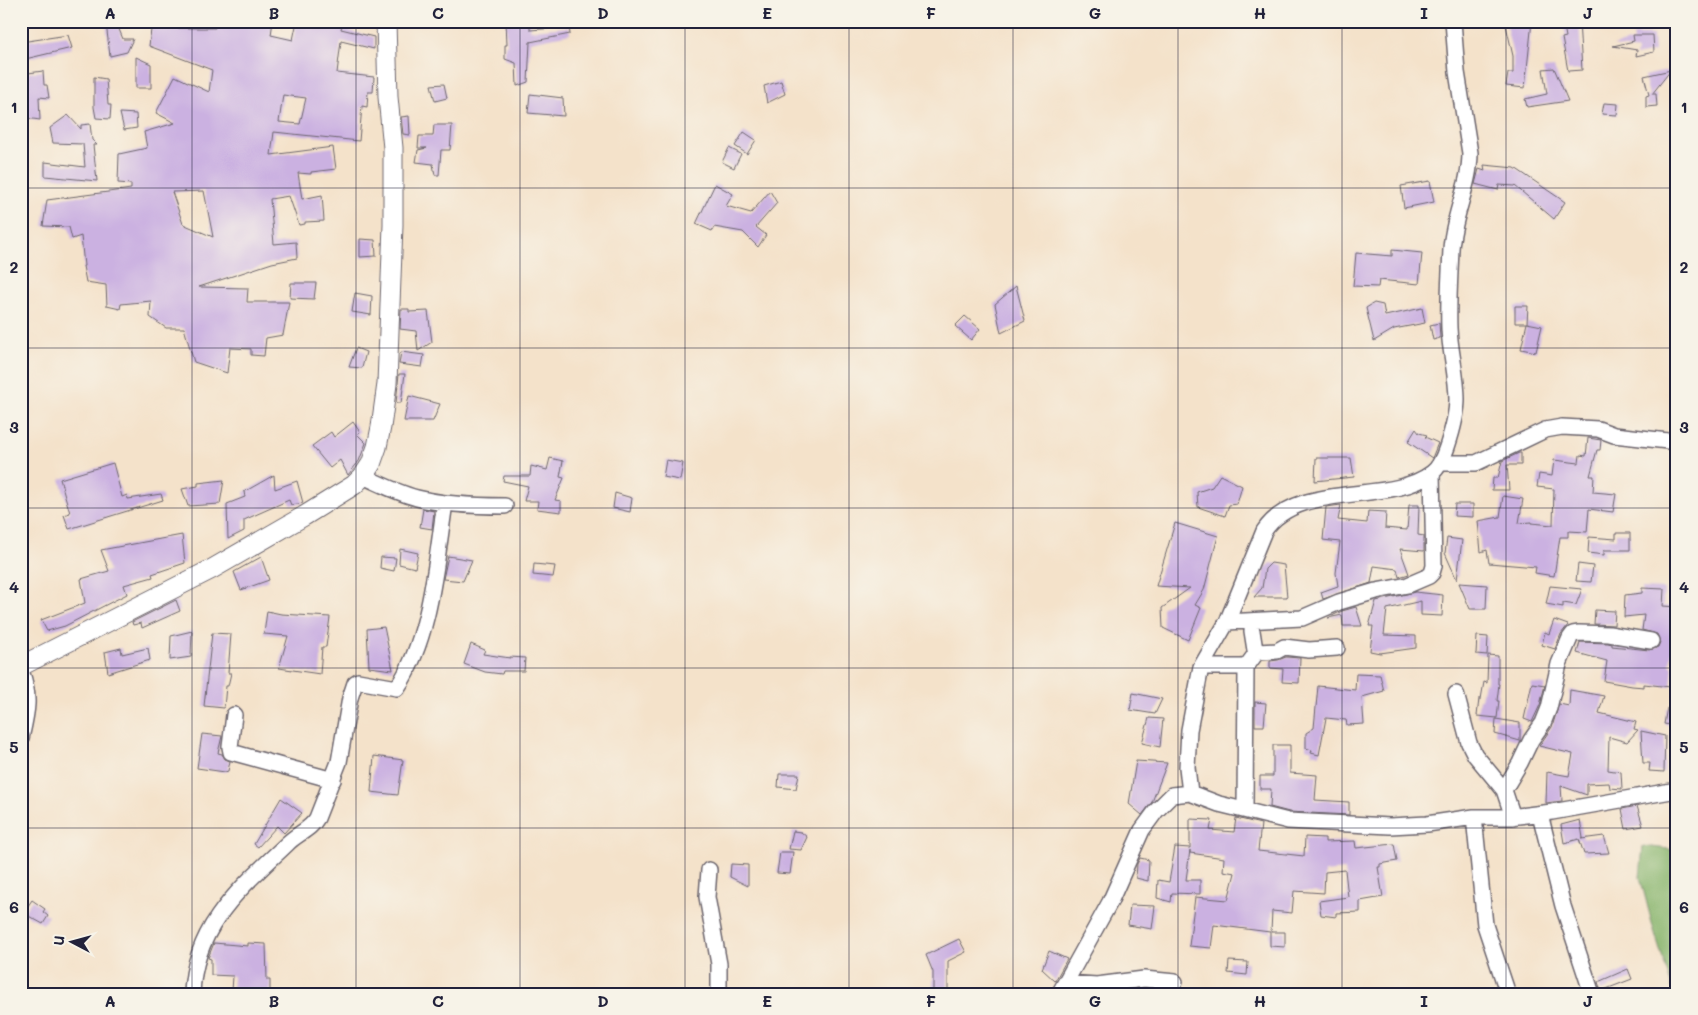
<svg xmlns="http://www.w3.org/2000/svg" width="1698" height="1015" font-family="Mali,sans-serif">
<rect width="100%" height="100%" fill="#f7f3e8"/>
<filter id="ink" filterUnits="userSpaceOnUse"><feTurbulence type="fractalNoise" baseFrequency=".02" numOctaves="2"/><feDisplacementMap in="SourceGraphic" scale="10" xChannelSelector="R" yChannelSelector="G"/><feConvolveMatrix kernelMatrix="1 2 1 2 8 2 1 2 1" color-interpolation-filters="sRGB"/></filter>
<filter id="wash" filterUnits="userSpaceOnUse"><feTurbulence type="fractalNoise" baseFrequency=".0096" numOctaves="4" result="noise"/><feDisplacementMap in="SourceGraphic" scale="20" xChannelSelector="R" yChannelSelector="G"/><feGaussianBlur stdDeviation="1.12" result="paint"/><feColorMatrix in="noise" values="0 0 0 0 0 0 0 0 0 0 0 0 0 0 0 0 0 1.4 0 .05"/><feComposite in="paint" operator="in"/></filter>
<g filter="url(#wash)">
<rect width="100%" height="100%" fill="#f4e2ca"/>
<!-- forest -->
<path fill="#8ab66e" stroke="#566c54" d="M1643 846 1677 850V994H1674L1653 927 1640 877Z"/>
<g id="blocks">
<!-- building -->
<path fill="#cbb1e1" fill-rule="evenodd" d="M152 21H176L174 28H215L217 21H273L271 35 293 40 297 21H343L341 29 374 37V49L341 41 337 73 374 77 373 92H368L367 107 362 106 359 141 274 132 271 155 333 147 336 169 311 172V174L298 173 302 199 322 195 324 221 305 222V224L299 225 289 196 270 199 274 244 296 242 297 258 272 263 199 287 248 288 247 302H289L283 335 266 338 264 356 251 355V349L230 348 227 373 194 362 184 328H166L150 317 151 301 121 304 120 309 107 306 106 285 86 282 83 266H84L81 236 72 239 69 227 43 226 47 200 131 189V184L118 183 119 154 147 148 144 132 175 123 156 113 175 76 209 92 212 70 149 46ZM283 95 306 98 300 124 279 122ZM204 191 213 237 183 224 172 192Z
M506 21H530V30L569 27 570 34 530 42 528 82 517 86 516 63 505 59V45H507Z
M1505 21H1532L1525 88 1506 86 1508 73H1513V56Z
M1563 21H1579L1582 70 1568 71 1562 38 1566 37Z
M116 22 123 39H133L127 52 110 56 106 23Z
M68 35 72 48 21 60V42Z
M1633 35H1653L1654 52 1636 56 1637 50 1613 46 1634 41Z
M136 57 151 64V88H136Z
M1554 68 1568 101 1527 107 1525 99 1547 94 1543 69Z
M1671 70 1652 94H1656L1657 106 1646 107V96L1649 95 1644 76Z
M43 71 44 85H47L49 98 39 97 40 120 26 118 27 98 21 95V74Z
M94 77 106 79 108 105H111L110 119 96 118 94 107Z
M781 81 785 94 767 103 764 86Z
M444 84 447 98 435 101 431 85Z
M530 94 563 98 564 116 528 113Z
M1604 103 1618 104 1617 115 1602 114Z
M120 113 136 114 137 128 124 130Z
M68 115 81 129V125L90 124 92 140 97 145H93L97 181 45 176V162L85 167 83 144 53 143 50 128Z
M409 116 410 135 403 134 401 117Z
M434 125H452L450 150H441L439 175H435L433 164 416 162 418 150 427 148H418L419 136H433Z
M744 132 756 140 747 154 735 146Z
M729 148 741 154 734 168 722 162Z
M1484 165 1515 168 1565 202 1554 219 1515 186 1499 185 1498 190 1475 184 1479 169 1485 171Z
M1430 181 1434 202 1404 208 1401 186Z
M715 184 733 194 726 206 751 213 770 191 777 203 756 227 766 235 758 247 743 232 714 227 712 231 696 224Z
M360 239 375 240 376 256 360 257Z
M1392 250 1422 253 1419 284 1379 280 1378 287 1353 286 1356 253 1392 256Z
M291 283H316L314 299 290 298Z
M1016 286 1025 321 1001 333 995 304Z
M355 293 372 296 371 315 352 312Z
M1374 303 1383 305 1385 316 1422 308 1425 323 1394 329 1374 341 1366 308Z
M1515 306H1528L1527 323H1515Z
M401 309H409V312L428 311 432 342 418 351 416 331 400 329Z
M965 316 980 329 971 340 955 326Z
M1439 323 1440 338 1433 340 1430 325Z
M1527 323 1542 326 1536 352 1521 349Z
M356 348 366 352 362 368 349 367Z
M401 352 424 355 422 367 399 364Z
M399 374H405L401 403H396Z
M409 396 440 404 433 421H404Z
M353 422 360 432 357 434 366 443 359 461 348 475 340 460 330 468 312 446 331 432 334 437Z
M1416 429 1419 433 1427 435 1425 437 1438 443 1432 458 1408 442Z
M1588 438 1601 440 1600 450H1597L1590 476H1594L1593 492 1616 494 1613 512 1589 509 1587 532 1568 531V537H1560L1554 576 1535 573 1536 567 1489 563 1487 550 1481 552 1478 521 1500 517 1503 496 1523 499 1519 523 1531 522V523L1553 525 1554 489 1537 487 1539 474 1552 476 1554 460 1579 463 1580 455 1586 456Z
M1519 453H1521V465H1507L1509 490H1492L1493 478H1498L1502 461Z
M550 458 563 461 560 477 564 478 555 500 561 501V512L537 509 538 501H524L528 486 503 481 504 476H530L531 466 547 470Z
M1316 458H1351L1354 477 1315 481Z
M666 460 683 463 680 480 663 477Z
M113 463 122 497 127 495 128 499 161 494 163 500 69 529 64 515 70 513 60 479Z
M274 475 275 489 297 481 303 503 291 505 289 500 244 520V531L228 539 227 504 245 497 244 492Z
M1220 475 1242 486 1237 504 1229 505 1225 516 1198 507 1197 492 1212 487Z
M224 480 220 504 188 506 182 489 198 486V483Z
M615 493 632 498 630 512 613 508Z
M1455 504H1473V517L1454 516Z
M1341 505 1338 520 1367 523 1368 511 1386 512 1385 528 1407 530 1409 505H1419L1418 535 1424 536V551L1400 549 1409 574 1399 577 1397 569 1374 566 1371 583 1323 599 1321 592 1338 586 1336 573 1340 542 1323 540 1326 507Z
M423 509 434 511 432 529 420 527Z
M1175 523 1218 536 1204 590 1195 605 1201 608 1188 640 1163 628 1162 608 1190 588 1156 586Z
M1616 533H1630V550H1604V555L1588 553 1589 537 1616 539Z
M182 535 185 563 152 574 153 577 124 585 127 594 65 626 47 631 41 620 85 603 81 579 109 571 101 550Z
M1447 538 1462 540 1457 580 1445 553Z
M400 549 418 553 415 568 399 564Z
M448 556 472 560 463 581 443 579Z
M261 557 269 580 241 590 234 572Z
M381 557 396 558 394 571 380 568Z
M1271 563 1284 565 1287 597H1254L1262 588 1265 569Z
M534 564 555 566 553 577 533 575Z
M1578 564 1593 566 1591 582 1576 581Z
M1459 583 1487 585 1486 609H1470Z
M1550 586 1582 589 1576 605 1563 603V607L1546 604Z
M1642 588 1664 589 1663 606 1677 607V626L1675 625 1670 665 1673 666 1671 687 1644 684V687L1632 686 1604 681 1607 661 1577 653 1580 642 1608 643 1612 644V646L1649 650 1658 647 1660 642 1657 634 1642 630 1644 615 1624 617 1625 595 1642 593Z
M1415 592 1443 595 1442 616 1421 615V601L1387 609 1384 635 1416 636V648L1380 653 1370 651 1373 626H1369L1376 601Z
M176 600 180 611 142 628 141 623 133 625 132 622Z
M1356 607 1362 626H1343L1342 615 1328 618 1342 611Z
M1595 610 1615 611 1614 625 1594 624Z
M267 611 281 614 330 617 326 647H322L320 674 279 668 288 636 264 634Z
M1554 620 1568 625 1561 634 1555 649 1542 645 1545 632 1549 634Z
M384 627 393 670 369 667 367 629Z
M192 631 191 657 170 660 171 636Z
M212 633 231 634 228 673H231L228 686H226L224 708 204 706Z
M1477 636 1488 637 1487 655 1476 654Z
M471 644 485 650 483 654 510 658V657L525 658 524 671H503L502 674 485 672 464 664Z
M121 648 122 654 148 648 150 660 108 673 105 652Z
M1488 655 1498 656V684H1499L1497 701H1499L1497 718 1477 716 1479 699H1481L1484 682 1487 683Z
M1286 657 1300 658 1299 683 1282 682 1283 669 1270 668V661L1278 660Z
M1356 674 1380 675 1384 691 1362 697 1364 724 1347 725 1346 720 1326 718 1319 755 1311 753 1312 750 1306 748V733L1314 728 1318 686 1355 690Z
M1532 683 1545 685 1540 705 1532 722 1524 719Z
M1570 690 1604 696 1599 713 1636 722 1634 729 1638 730 1627 742 1609 737 1608 770 1621 772 1622 789 1610 788 1609 783 1587 784V795L1561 786 1562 801 1546 803 1547 772 1569 776 1573 754 1539 746 1552 727 1559 704 1569 706Z
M1133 693 1162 699 1155 714 1130 710Z
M1255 702 1266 703 1264 726H1255Z
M1667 708 1677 710V726L1664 724Z
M1149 718 1163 719 1160 747 1142 743Z
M1496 719 1520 723V741L1495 734Z
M1641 731 1665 736 1664 772 1649 771 1650 763H1643Z
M202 734 222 736 218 753 222 754 225 759 230 761 228 771 225 772 197 768Z
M1273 745H1290V773L1317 775 1315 800 1349 802V815L1289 812 1270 807 1271 789H1260V776H1273Z
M374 756 403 760 398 795 371 792Z
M1136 761 1167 763 1152 802 1142 815 1129 804Z
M779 774H799L796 789 778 787Z
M281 798 302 813 284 833 277 826 258 847 254 844Z
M1637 806 1643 826 1626 829 1622 809Z
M1236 818 1261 824 1258 851 1304 856 1305 837 1325 838V842L1355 841 1356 848 1394 844 1397 861 1380 864V867H1378L1383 897 1360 901V912L1336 913V917L1321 915 1319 901 1348 897 1345 870 1325 872 1324 893 1294 891 1292 913 1272 911 1271 932H1285V947L1270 946V932L1214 925 1211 948 1189 946 1195 897 1228 900 1235 873 1223 871 1224 858 1190 853V850L1186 880H1200V894L1172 893 1171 902 1157 898 1158 880 1169 882 1175 847 1190 848V819L1212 820 1210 830 1234 832Z
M1580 820 1583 838 1581 839 1604 836 1609 853 1584 854 1579 839 1564 843 1561 825Z
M793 831 801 832 807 837 801 850 789 849Z
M780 852H793L790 874 777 873Z
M1140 858 1149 860 1148 881 1136 878 1137 864Z
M731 864 748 865V886L730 877Z
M32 900 45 909 43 912 48 916 43 924 23 913Z
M1130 905 1155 906 1152 929 1128 925Z
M959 939 966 952 948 961V994H933V972L926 955Z
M214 943 248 946V943L266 944 267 980H270V993L232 991 233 976 211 975V959L208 958Z
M1049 951 1067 959 1055 981 1042 969Z
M1229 961 1248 962 1247 975 1228 973Z
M1628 969 1632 979 1601 991 1598 982Z"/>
</g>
</g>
<g filter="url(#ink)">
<use href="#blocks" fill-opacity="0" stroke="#6c656d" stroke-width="1"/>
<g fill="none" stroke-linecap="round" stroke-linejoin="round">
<!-- minor casing -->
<g stroke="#6c656d" stroke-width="18">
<path id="minor" d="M1440 463H1476L1545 430 1562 427 1598 429 1614 435 1677 442
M363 476C380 484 398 493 417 498 445 505 475 506 505 506
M1227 622 1302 618 1339 602 1376 591 1408 585 1429 576 1432 573 1434 566 1432 473
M1252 631 1255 650 1257 652
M1201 667H1246L1257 652 1277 651 1284 647 1309 650 1337 648
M21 671C31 697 27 712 21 738
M1456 694 1469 743 1475 755 1504 790 1513 817
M234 715 230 747 231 752 333 780
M1504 790 1520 763 1531 740 1543 723 1549 708 1559 664 1570 638 1573 634 1579 633 1609 634 1651 641
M1190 793 1219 804 1288 821 1390 826 1427 824 1474 817H1509L1552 812 1677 790
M1245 809 1246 667
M1540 814 1563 906 1592 994
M1474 817 1485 925 1508 994
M709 870 707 897 719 964V994
M1066 983 1097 985 1144 979 1175 982
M192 994C194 925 242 887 288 843 297 834 311 829 317 818L339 762 350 698 355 683 358 681 397 688C431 638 436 561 445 503
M1059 994 1110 902 1142 830 1156 811 1172 795 1190 793 1187 767 1189 730 1201 667 1227 622 1264 531C1299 479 1389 506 1432 473 1440 467 1444 456 1447 447 1452 432 1457 416 1457 399 1457 376 1450 352 1449 328 1448 302 1450 275 1451 249 1453 215 1470 186 1470 153L1457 72 1453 21"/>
</g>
<!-- tertiary casing -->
<g stroke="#6c656d" stroke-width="21">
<path id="tertiary" d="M21 666 212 569 304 516 354 485 363 476 371 464 377 447 381 427 387 384 393 225V148L388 97 386 21"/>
</g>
<!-- minor -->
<use href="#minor" stroke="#fff" stroke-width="15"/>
<!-- tertiary -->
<use href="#tertiary" stroke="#fff" stroke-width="19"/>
</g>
</g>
<!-- grid -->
<path fill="none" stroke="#22223b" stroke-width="1" stroke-opacity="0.55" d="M192 21V994M356 21V994M520 21V994M685 21V994M849 21V994M1013 21V994M1178 21V994M1342 21V994M1506 21V994M21 188H1677M21 348H1677M21 508H1677M21 668H1677M21 828H1677"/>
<!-- margin -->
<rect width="1698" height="1015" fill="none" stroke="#f7f3e8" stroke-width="55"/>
<!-- north arrow -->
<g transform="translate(72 942) rotate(276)" stroke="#f7f3e8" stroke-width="4" paint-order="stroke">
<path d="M0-4L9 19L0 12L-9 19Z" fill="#22223b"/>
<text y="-8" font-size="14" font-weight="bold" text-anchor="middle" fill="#22223b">U</text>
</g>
<rect x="28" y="28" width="1642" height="960" fill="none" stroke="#22223b" stroke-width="2"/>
<g font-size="16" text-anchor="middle" font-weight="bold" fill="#22223b">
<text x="110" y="19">A</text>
<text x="274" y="19">B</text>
<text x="438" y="19">C</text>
<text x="603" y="19">D</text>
<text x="767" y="19">E</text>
<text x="931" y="19">F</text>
<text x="1095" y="19">G</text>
<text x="1260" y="19">H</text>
<text x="1424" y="19">I</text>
<text x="1588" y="19">J</text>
<text x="14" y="113">1</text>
<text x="1684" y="113">1</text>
<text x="14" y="273">2</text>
<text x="1684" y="273">2</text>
<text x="14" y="433">3</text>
<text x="1684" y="433">3</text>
<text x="14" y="593">4</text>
<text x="1684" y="593">4</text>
<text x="14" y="753">5</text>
<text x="1684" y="753">5</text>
<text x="14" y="913">6</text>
<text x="1684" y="913">6</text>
<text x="110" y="1007">A</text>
<text x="274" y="1007">B</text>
<text x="438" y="1007">C</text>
<text x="603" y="1007">D</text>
<text x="767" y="1007">E</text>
<text x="931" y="1007">F</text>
<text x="1095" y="1007">G</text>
<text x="1260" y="1007">H</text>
<text x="1424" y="1007">I</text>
<text x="1588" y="1007">J</text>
</g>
</svg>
